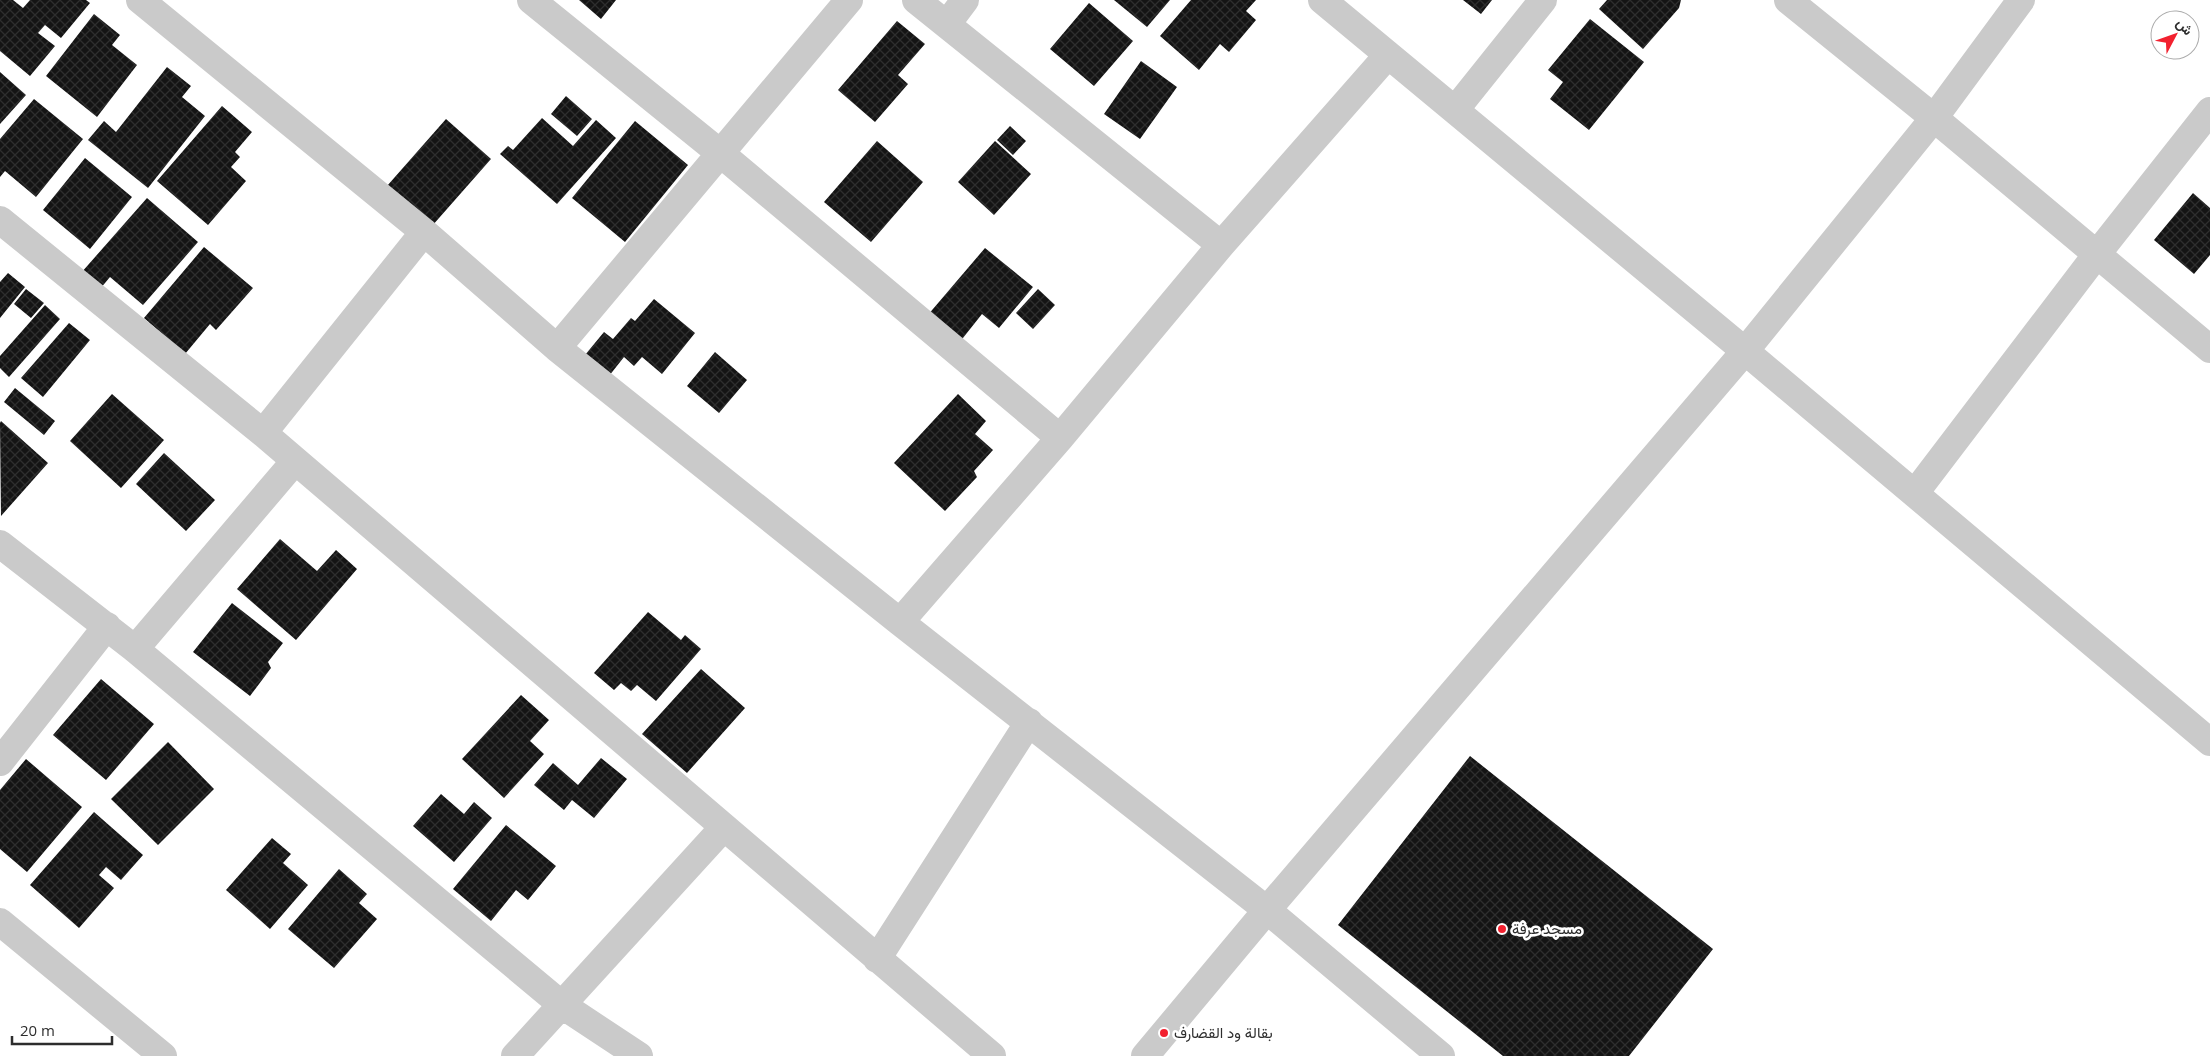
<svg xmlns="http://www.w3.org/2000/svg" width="2210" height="1056" font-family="'Open Sans',Vazirmatn,sans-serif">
<defs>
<pattern id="building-cross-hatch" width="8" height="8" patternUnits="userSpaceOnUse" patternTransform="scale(1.25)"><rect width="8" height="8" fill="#141414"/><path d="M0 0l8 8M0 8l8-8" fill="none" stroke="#2e2e2e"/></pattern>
</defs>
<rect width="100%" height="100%" fill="#fff"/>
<!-- building -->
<path fill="url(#building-cross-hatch)" d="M0 0H13L23 8 30 0H86L90 3 61 38 45 25 38 33 55 46 30 76 0 51Z
M579 0H616L601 19Z
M1114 0H1170L1147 27Z
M1191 0H1256L1246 11 1256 20 1229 52 1220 44 1199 70 1160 36Z
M1463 0H1492L1481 14Z
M1607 0H1681L1679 8 1643 49 1599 9Z
M1089 3 1133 41 1094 86 1050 49Z
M94 14 120 35 112 45 137 65 97 117 46 76Z
M1590 19 1644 62 1589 130 1550 99 1563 82 1548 70Z
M897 21 925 44 898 75 908 84 875 122 838 90Z
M1141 61 1177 87 1140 139 1104 114Z
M167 67 191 86 182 97 205 116 148 188 88 140 104 121 116 132Z
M0 72 26 95 0 124Z
M566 96 592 119 577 136 551 114Z
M34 99 83 139 36 197 5 171 0 177V139Z
M222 106 252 132 235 152 240 157 231 167 246 181 208 225 157 181Z
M542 118 573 146 596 120 616 138 557 204 500 154 508 146 513 150Z
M446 119 491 159 432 226 387 186Z
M635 121 688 165 625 242 572 198Z
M1010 126 1026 141 1013 155 997 140Z
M877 141 923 182 871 242 824 202Z
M995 141 1031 174 994 215 958 182Z
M85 158 132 197 90 249 43 210Z
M2193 193 2210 208V255L2194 274 2154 240Z
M147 198 198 242 143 305 110 277 100 289 81 273Z
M204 247 253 288 216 330 210 324 185 354 144 318Z
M985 248 1033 287 999 328 982 314 959 343 927 316Z
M8 273 25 287 0 318V282Z
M26 289 44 303 31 318 14 304Z
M1038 289 1055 305 1033 329 1016 313Z
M654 299 695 333 662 374 642 357 634 366 624 357 609 376 585 355 604 332 613 339 631 318 635 321Z
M45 305 60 319 9 377 0 368V356Z
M69 323 90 340 43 397 21 378Z
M715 352 747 380 719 413 687 386Z
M15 388 55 421 44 435 4 402Z
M112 394 164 440 121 488 70 441Z
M958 394 986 421 975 434 993 450 974 471 977 477 945 511 894 463Z
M1 421 48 463 1 516 0 423Z
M164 453 215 500 186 531 136 484Z
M280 539 317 571 336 550 357 569 296 640 237 589Z
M232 603 283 643 268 662 271 668 250 696 193 652Z
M648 612 681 640 685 635 701 649 656 701 637 685 631 691 621 683 614 690 594 673Z
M701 669 745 708 687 773 642 734Z
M101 679 154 724 106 780 53 735Z
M521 695 549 720 530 741 544 754 504 798 462 759Z
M168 742 214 789 158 845 111 799Z
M1470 756 1713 949 1629 1056H1503L1338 925Z
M601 758 627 779 594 818 572 800 564 810 534 785 553 763 578 785Z
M26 759 82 807 27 872 0 849V790Z
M441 794 464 814 474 802 492 818 454 862 413 826Z
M94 812 143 855 121 880 106 867 99 875 114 888 79 928 30 885Z
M506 825 556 866 528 900 516 890 491 921 453 889Z
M272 838 291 854 283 863 308 885 270 929 226 890Z
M339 869 367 894 359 903 377 919 334 968 288 929Z"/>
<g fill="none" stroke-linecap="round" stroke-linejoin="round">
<!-- minor -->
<path stroke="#cacaca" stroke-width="28" d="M140 0 424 232 557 348 900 622 1267 910 1441 1056
M531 0 720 153 1060 438
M916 0 1221 245
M1322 0 1745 351 2210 742
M1788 0 1934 118 2210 349
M947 24 965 0
M1455 110 1543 0
M0 220 263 433 992 1056
M557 348 849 0
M263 433 424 232
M1915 493 2097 254 2210 111
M0 544 135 649 562 1005 639 1056
M900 622 1060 438 1221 245 1388 55
M135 649 295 461
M0 762 107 626
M0 922 163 1056
M877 959 1029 722
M515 1056 724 827
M1145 1056 1267 910 1745 351 1934 118 2021 0"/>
</g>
<!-- markers -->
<g fill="#f2212f" stroke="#fff" stroke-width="2">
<circle cx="1502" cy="929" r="5"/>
<circle cx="1164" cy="1033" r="5"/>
</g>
<g text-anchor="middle" stroke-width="5" stroke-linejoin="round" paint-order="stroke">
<!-- poi labels -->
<g font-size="15" fill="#2d2d2d" stroke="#fff" text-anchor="start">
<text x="1512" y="934">مسجد عرفة</text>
<text x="1174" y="1038">بقالة ود القضارف</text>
</g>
</g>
<!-- north arrow -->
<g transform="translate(2175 35) rotate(49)"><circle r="24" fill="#ffffff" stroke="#ababab"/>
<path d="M0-4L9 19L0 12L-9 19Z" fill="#f2212f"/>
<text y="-8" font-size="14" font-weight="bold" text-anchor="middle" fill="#2d2d2d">ش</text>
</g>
<!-- scale -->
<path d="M12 1036v8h100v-8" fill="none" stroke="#2d2d2d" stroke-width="2.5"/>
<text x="20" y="1036" font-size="15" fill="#2d2d2d" stroke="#ffffff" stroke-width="4" paint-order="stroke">20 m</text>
</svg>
